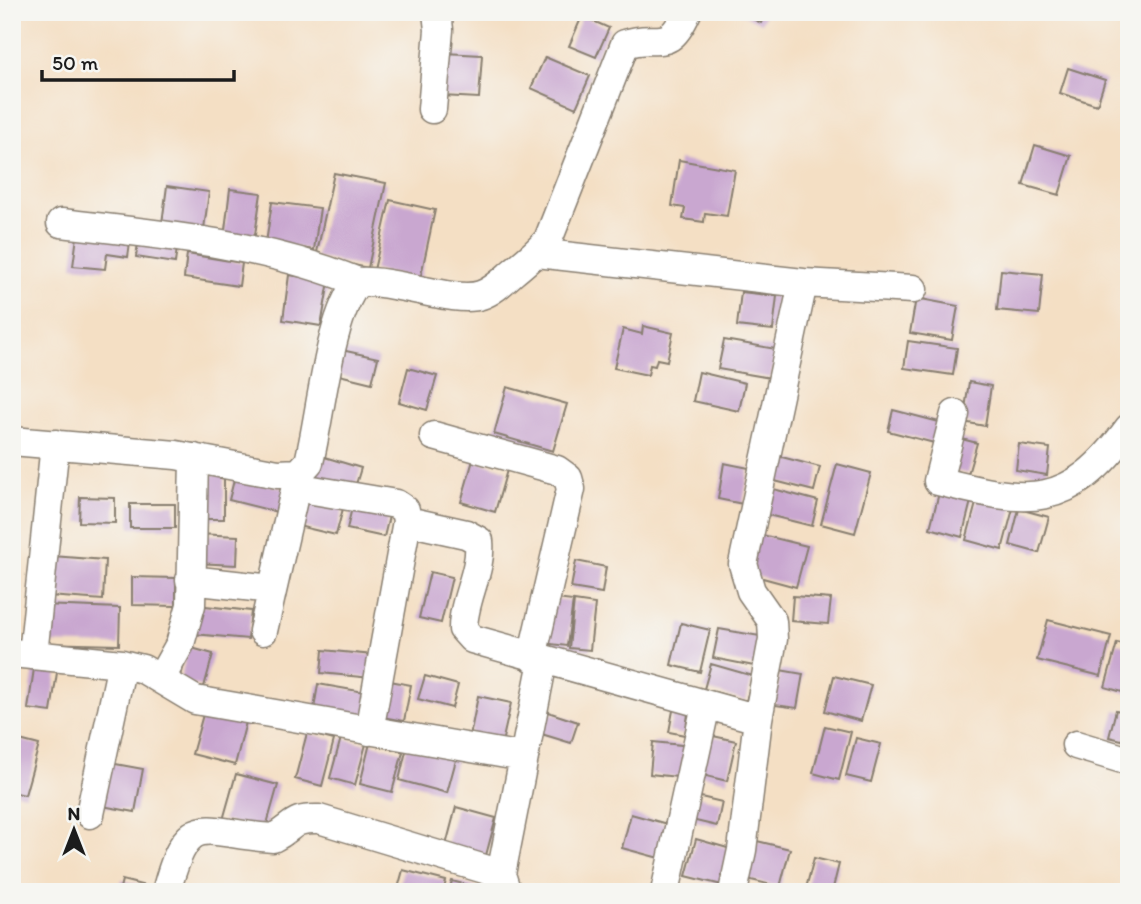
<svg xmlns="http://www.w3.org/2000/svg" width="1141" height="904" font-family="Itim,sans-serif">
<rect width="100%" height="100%" fill="#f6f6f2"/>
<filter id="ink" filterUnits="userSpaceOnUse"><feTurbulence type="fractalNoise" baseFrequency=".0143" numOctaves="2"/><feDisplacementMap in="SourceGraphic" scale="14" xChannelSelector="R" yChannelSelector="G"/><feConvolveMatrix kernelMatrix="1 2 1 2 8 2 1 2 1" color-interpolation-filters="sRGB"/></filter>
<filter id="wash" filterUnits="userSpaceOnUse"><feTurbulence type="fractalNoise" baseFrequency=".00686" numOctaves="4" result="noise"/><feDisplacementMap in="SourceGraphic" scale="28" xChannelSelector="R" yChannelSelector="G"/><feGaussianBlur stdDeviation="1.57" result="paint"/><feColorMatrix in="noise" values="0 0 0 0 0 0 0 0 0 0 0 0 0 0 0 0 0 1.4 0 .05"/><feComposite in="paint" operator="in"/></filter>
<g filter="url(#wash)">
<rect width="100%" height="100%" fill="#f4dfc4"/>
<g id="blocks">
<!-- building -->
<path fill="#c9a7d0" d="M738 12H766L761 23Z
M582 16 609 28 596 57 569 46Z
M444 53 482 55 479 98 442 96Z
M545 57 590 76 576 108 531 88Z
M1068 68 1105 80 1097 105 1060 93Z
M1035 145 1071 156 1059 195 1023 185Z
M679 160 735 170 727 216 705 213 704 222 683 219 685 208 672 206Z
M334 173 386 183 368 268 316 257Z
M167 186 209 192 203 236 161 231Z
M230 189 261 193 254 242 224 238Z
M390 200 435 210 420 280 374 270Z
M272 202 320 208 314 250 266 243Z
M78 229 131 236 128 257 107 254 105 269 73 266Z
M139 236 178 241 175 263 136 257Z
M187 254 242 263 239 286 184 278Z
M1001 270 1043 274 1039 314 997 310Z
M289 275 329 281 321 326 283 320Z
M741 292 777 296 773 330 737 326Z
M916 298 958 306 952 340 910 333Z
M643 326 673 333 667 361 657 359 655 366 650 365 648 375 614 368 623 329 642 334Z
M724 340 776 349 771 378 718 369Z
M908 341 957 348 953 375 904 368Z
M337 349 378 358 372 383 331 373Z
M408 368 437 376 427 410 399 402Z
M699 372 745 383 739 411 693 401Z
M969 382 991 386 985 426 963 422Z
M507 387 567 404 553 451 494 434Z
M893 410 943 423 938 444 888 431Z
M958 438 977 443 968 474 949 469Z
M1019 444 1050 448 1047 475 1016 470Z
M774 455 820 467 814 491 767 479Z
M321 456 361 468 353 494 313 482Z
M473 460 507 470 495 512 461 502Z
M724 463 749 468 743 504 718 499Z
M837 464 871 473 855 533 821 524Z
M198 475H224V519H198Z
M235 476 290 490 285 514 229 500Z
M766 487 818 501 812 526 760 513Z
M940 489 972 497 962 537 930 528Z
M306 492 345 501 336 535 298 526Z
M978 496 1014 505 1002 550 966 540Z
M80 497 115 498V523L79 522Z
M354 499 391 508 384 537 347 529Z
M130 504H175V528H130Z
M1019 509 1049 517 1039 553 1010 545Z
M197 534 238 536 237 565 195 563Z
M758 534 807 546 796 587 748 574Z
M52 556 105 560 103 600 49 596Z
M576 561 606 567 602 593 571 588Z
M430 572 452 577 441 623 419 618Z
M132 577 176 578V606L132 605Z
M793 596 831 599 828 624 791 621Z
M548 598 573 601 567 646 543 643Z
M574 601 595 604 590 650 569 648Z
M41 605 120 608 119 645 40 643Z
M196 605 251 611 248 639 194 634Z
M1048 620 1111 636 1101 676 1037 660Z
M681 623 710 630 700 672 671 665Z
M719 629 760 636 754 666 713 658Z
M1117 643 1129 646V694L1105 687Z
M188 647 213 654 204 687 180 681Z
M323 650 373 655 371 678 321 673Z
M35 662 58 666 51 712 28 709Z
M711 664 753 676 746 701 704 689Z
M780 670 803 674 797 708 775 705Z
M425 676 458 685 452 708 418 699Z
M834 676 871 685 861 721 825 711Z
M385 680 411 685 404 721 377 716Z
M318 684 370 693 365 718 314 709Z
M478 696 511 703 502 743 470 736Z
M674 705 689 707 685 735 669 732Z
M542 710 578 722 571 743 535 732Z
M1116 710 1129 713 1126 741 1109 737Z
M204 711 246 722 235 765 192 754Z
M825 726 851 732 839 780 813 773Z
M307 733 334 740 322 786 295 779Z
M704 734 736 741 727 781 694 773Z
M12 738 39 745 25 795 12 792Z
M341 738 366 744 355 785 330 778Z
M856 738 881 744 871 782 846 776Z
M653 742 691 746 687 778 650 774Z
M370 743 403 752 392 792 360 784Z
M407 747 456 760 447 793 399 780Z
M110 763 143 769 135 812 102 806Z
M236 774 278 785 265 831 223 820Z
M688 794 722 802 717 826 683 818Z
M456 807 496 818 485 859 445 849Z
M631 814 667 824 659 858 622 848Z
M696 839 731 849 722 885 686 876Z
M757 841 790 849 780 887 747 879Z
M814 858 839 864 832 892H805Z
M403 870 446 881 443 892H397Z
M122 880 157 889 156 892H119Z
M452 881 490 891V892H449Z"/>
</g>
</g>
<g filter="url(#ink)">
<use href="#blocks" fill-opacity="0" stroke="#887e70" stroke-width="2"/>
<g fill="none" stroke-linecap="round" stroke-linejoin="round">
<!-- street casing -->
<g stroke="#887e70" stroke-width="31">
<path id="street" d="M432 109 439 30 437 12
M61 223C160 234 266 244 358 282
M537 253 803 283
M955 414 938 481C1030 504 1068 511 1129 428
M434 436 557 470 568 478 571 489 532 657
M12 441 176 455 278 474 299 473 309 462C321 414 329 316 358 282 393 279 455 304 481 295 493 291 503 281 512 273 525 262 537 253 548 240L625 44C658 32 667 56 687 12
M295 487 396 504 405 510 407 521 369 731
M407 521 466 534 479 541C482 572 463 599 463 629L472 639 758 719
M190 580 272 589
M263 631 299 473
M12 653 122 664 143 669 195 700 523 757
M33 655 55 444
M161 678 180 644 191 605 194 458
M1076 745 1129 761
M90 814 122 664
M506 890 501 874 543 661
M166 892C189 806 202 834 273 838 295 827 290 818 319 819L501 874
M665 892 706 705
M733 892 742 850 758 719 773 639 772 621 751 591 743 564 803 283 913 289"/>
</g>
<!-- street -->
<use href="#street" stroke="#fff" stroke-width="28"/>
</g>
</g>
<!-- margin -->
<rect width="1141" height="904" fill="none" stroke="#f6f6f2" stroke-width="42"/>
<!-- north arrow -->
<g transform="translate(74 830)" stroke="#f6f6f2" stroke-width="5" paint-order="stroke">
<path d="M0-5L12 26L0 18L-12 26Z" fill="#1c1c1c"/>
<text y="-10" font-size="19" font-weight="bold" text-anchor="middle" fill="#1c1c1c">N</text>
</g>
<!-- scale -->
<path d="M42 70v10h192v-10" fill="none" stroke="#1c1c1c" stroke-width="3.5"/>
<text x="52" y="70" font-size="21" fill="#1c1c1c" stroke="#f6f6f2" stroke-width="5" paint-order="stroke">50 m</text>
</svg>
